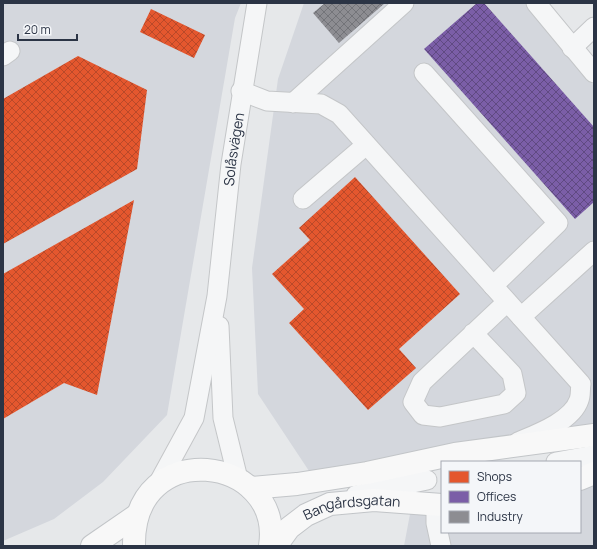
<svg xmlns="http://www.w3.org/2000/svg" width="597" height="549" font-family="Manrope,sans-serif">
<defs>
<pattern id="shops-cross-hatch" width="8" height="8" patternUnits="userSpaceOnUse"><rect width="8" height="8" fill="#e4572e"/><path d="M0 0l8 8M0 8l8-8" fill="none" stroke="#b94929"/></pattern>
<pattern id="offices-cross-hatch" width="8" height="8" patternUnits="userSpaceOnUse"><rect width="8" height="8" fill="#7b5ea7"/><path d="M0 0l8 8M0 8l8-8" fill="none" stroke="#604a82"/></pattern>
<pattern id="industry-cross-hatch" width="8" height="8" patternUnits="userSpaceOnUse"><rect width="8" height="8" fill="#8d8d92"/><path d="M0 0l8 8M0 8l8-8" fill="none" stroke="#737479"/></pattern>
</defs>
<rect width="100%" height="100%" fill="#e6e8ea"/>
<!-- built -->
<path fill="#d4d7dd" d="M3 3H241L235 18 167 415 103 482 54 519 3 541Z
M304 3H552L537 18 594 86V437L313 477 258 394 252 268 278 79Z
M594 469V546H404L413 498 442 494V532H580V471Z"/>
<!-- shops -->
<path fill="url(#shops-cross-hatch)" d="M151 9 205 35 194 58 140 32Z
M78 56 147 90 137 169 3 244V99Z
M355 177 460 294 399 349 416 368 368 410 289 323 304 309 272 274 310 240 299 228Z
M134 200 97 395 64 383 3 419V274Z"/>
<!-- offices -->
<path fill="url(#offices-cross-hatch)" d="M477 3H484L594 127V202L575 219 424 49Z"/>
<!-- industry -->
<path fill="url(#industry-cross-hatch)" d="M325 3H385L339 43 313 13Z"/>
<g fill="none" stroke-linecap="round" stroke-linejoin="round">
<!-- minor casing -->
<g stroke="#c4c6c8" stroke-width="21">
<g id="minor">
<path d="M536 3 594 73"/>
<path d="M572 48 594 27"/>
<path d="M3 56 10 51"/>
<path d="M424 73 558 223 493 286"/>
<path d="M241 91 267 101 321 104 339 114 581 384C580 389 581 395 579 400 572 421 537 434 518 442"/>
<path d="M293 103 404 3"/>
<path d="M303 199 366 145"/>
<path d="M521 317 594 251"/>
<path d="M219 326 223 418 238 479"/>
<path d="M473 333 512 374 516 393 504 404 440 417 423 415 413 402 422 382 507 302"/>
<path d="M556 462 594 455"/>
<path id="s1" d="M158 484 194 418 217 296 231 164 257 3"/>
<path d="M356 495 427 480"/>
<path d="M436 505V523L441 546"/>
</g>
</g>
<!-- major casing -->
<g stroke="#c2c5c8" stroke-width="24">
<g id="major">
<path d="M580 479 594 473"/>
<path d="M251 488 297 484 367 473 455 454 594 435"/>
<path d="M92 546 137 515"/>
<path d="M134 546C132 434 284 455 270 546"/>
<path id="s2" d="M276 546 289 528 306 515 330 504 374 500 442 505"/>
</g>
</g>
<!-- minor -->
<use href="#minor" stroke="#f5f6f7" stroke-width="19"/>
<!-- major -->
<use href="#major" stroke="#f8f8f8" stroke-width="22"/>
</g>
<g text-anchor="middle" stroke-width="4" stroke-linejoin="round" paint-order="stroke">
<!-- street labels -->
<g font-size="14" fill="#2b3445" stroke="#f4f6f9">
<text dy="5" stroke="none"><textPath href="#s1" startOffset="347">Solåsvägen</textPath></text>
<text dy="5" stroke="none"><textPath href="#s2" startOffset="91">Bangårdsgatan</textPath></text>
</g>
</g>
<!-- border -->
<rect width="597" height="549" fill="none" stroke="#2b3445" stroke-width="8"/>
<!-- legend -->
<rect x="441" y="461" width="140" height="72" fill="#f4f6f9" stroke="#a4a8b1"/>
<rect x="449" y="471" width="20" height="12" fill="#e4572e" stroke="#a4a8b1"/>
<text x="477" y="481" font-size="12" fill="#2b3445">Shops</text>
<rect x="449" y="491" width="20" height="12" fill="#7b5ea7" stroke="#a4a8b1"/>
<text x="477" y="501" font-size="12" fill="#2b3445">Offices</text>
<rect x="449" y="511" width="20" height="12" fill="#8d8d92" stroke="#a4a8b1"/>
<text x="477" y="521" font-size="12" fill="#2b3445">Industry</text>
<!-- scale -->
<path d="M18 34v6h59v-6" fill="none" stroke="#2b3445" stroke-width="2"/>
<text x="24" y="34" font-size="12" fill="#2b3445" stroke="#f4f6f9" stroke-width="3" paint-order="stroke">20 m</text>
</svg>
